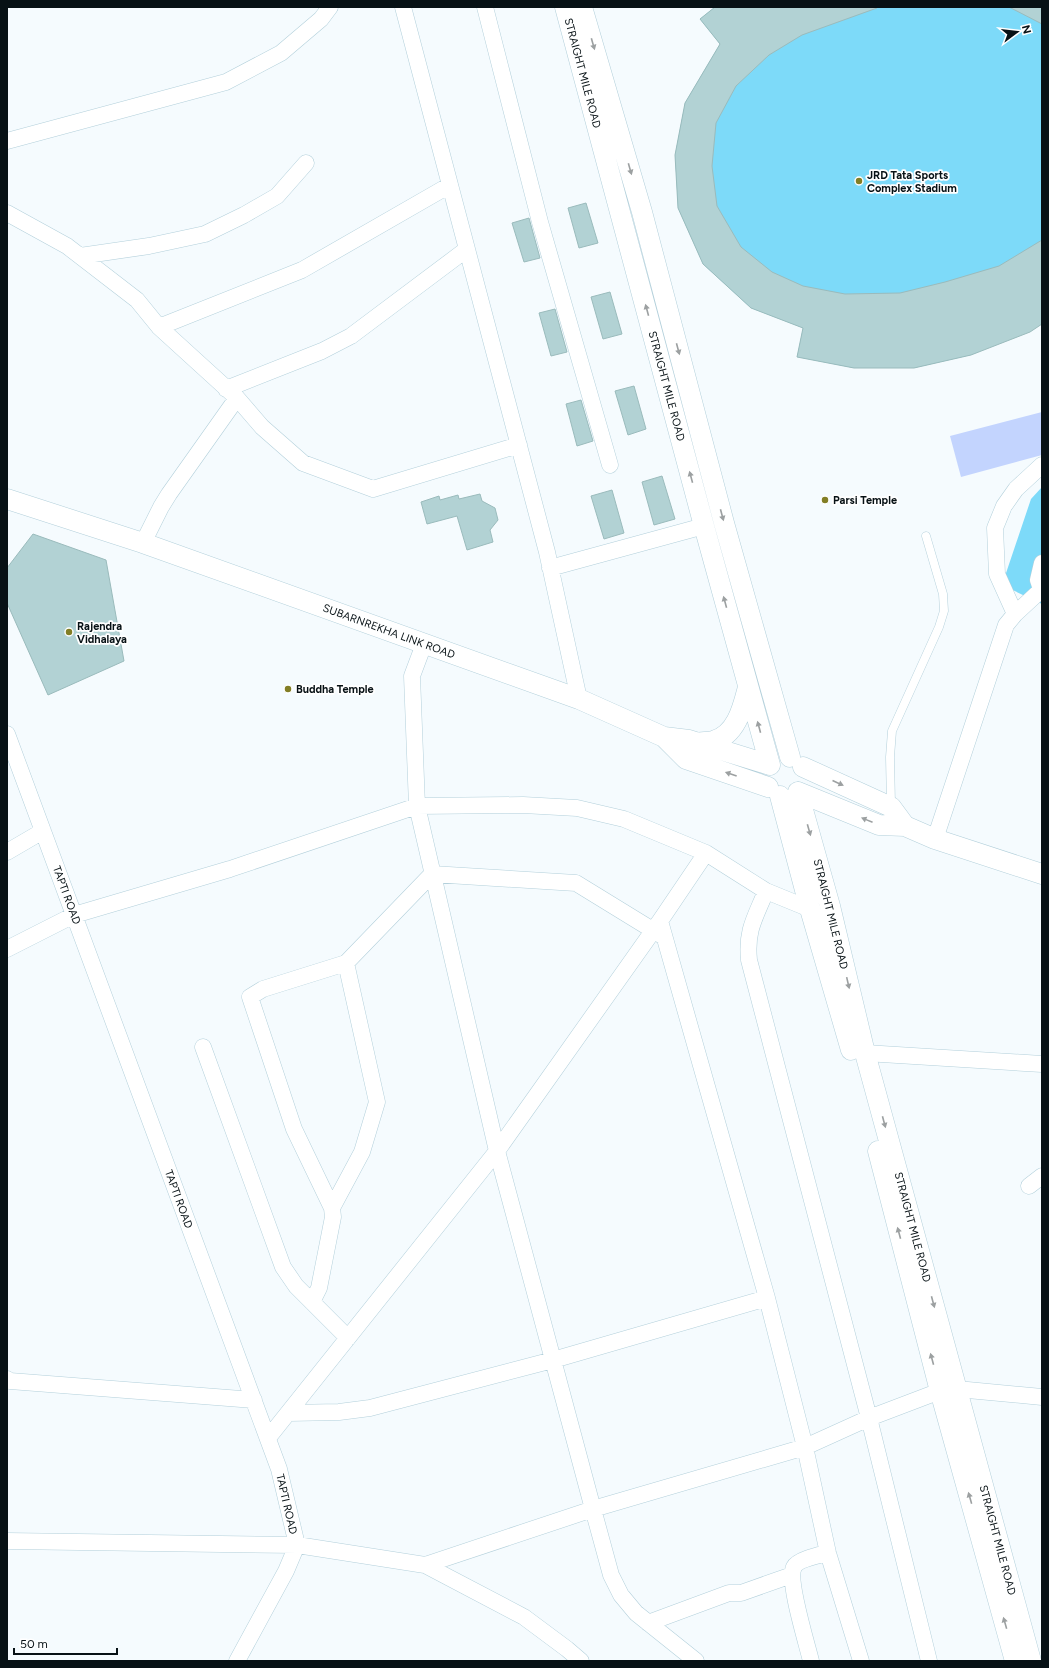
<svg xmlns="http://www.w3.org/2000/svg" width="1049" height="1668" font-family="Figtree,sans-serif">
<rect width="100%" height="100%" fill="#f5fbfe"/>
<!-- green -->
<path fill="#7ddaf9" d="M715 7H1042V324L971 355 914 368H854L797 357 803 328 751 308 703 264 678 208 675 155 685 103 720 44 700 19Z
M1042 487V604L1002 585 1031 499Z"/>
<!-- water -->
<path fill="#c3d4fe" d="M1042 412V455L961 477 950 436Z"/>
<!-- building -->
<path fill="#b2d2d4" stroke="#9abbbc" d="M715 7H876L877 8 802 35 769 55 736 86 716 123 712 166 717 206 741 247 772 272 803 286 845 294 900 293 945 282 999 266 1042 240V324L1030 332 971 355 914 368H854L797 357 803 328 751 308 703 264 678 208 675 155 685 103 720 44 700 19Z
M1009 7H1042V24Z
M586 203 598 243 579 248 568 208Z
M529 218 540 258 524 262 512 223Z
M610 292 622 334 603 339 591 297Z
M555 309 567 352 551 356 539 313Z
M634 386 646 429 628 435 615 391Z
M581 400 593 441 577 446 566 404Z
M662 476 675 519 654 525 642 482Z
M612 490 624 533 604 539 591 496Z
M480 494 482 501 495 508 498 520 490 530 493 542 467 550 457 516 427 524 421 502 439 496 440 500 458 495 459 499Z
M33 534 106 560 124 661 48 695 7 603V568Z"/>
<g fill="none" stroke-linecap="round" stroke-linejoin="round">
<!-- service casing -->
<g stroke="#b3d0db" stroke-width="9">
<path id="service" d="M891 805 890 757 892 731 939 627 944 611 943 594 926 536"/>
</g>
<!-- minor casing -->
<g stroke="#b3d0db" stroke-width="17">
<path id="minor" d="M403 7 547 552 579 699
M485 7 540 222 610 465
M7 141 226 82 281 53 321 19 330 7
M7 213 67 246 137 300 159 327 237 398 262 427 303 463 373 489 519 445
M80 256 149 246 205 234 244 215 277 196 306 163
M159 327 302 270 450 185
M226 389 322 351 351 336 467 249
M143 543 161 507 169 494 237 398
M1042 563 1038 580 1042 592
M550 568 704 526
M1015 614 997 574 995 528 1004 506 1016 489 1042 465
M424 644 412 676 417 806 497 1151 593 1509 611 1575 621 1595 636 1613 696 1661
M7 734 279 1469 297 1545 286 1571 237 1661
M935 839 1006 625 1015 614 1041 590
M7 852 43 831
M766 891C755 918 746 930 749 960L869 1418 929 1661
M660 921 767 1298 805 1447 828 1553 861 1661
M7 949 74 915 230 869 417 806 523 805 577 808 624 819 706 853 766 891 810 909
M203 1047 283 1267 296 1286 348 1338
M865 1053 1042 1064
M1029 1186 1042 1176
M332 1208 362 1152 377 1102 346 963
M312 1302 319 1288 333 1217 332 1208 294 1129 250 997 263 989 346 963 432 874 576 883 664 937
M7 1379 10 1381 254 1400
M288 1413 339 1412 370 1408 553 1360 767 1298
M268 1438 497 1151 660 921 706 853
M7 1541 297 1545 425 1565 593 1509 805 1447 869 1418 940 1391 957 1389 1042 1397
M425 1565 524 1617 567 1649 581 1661
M648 1623 729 1593H741L792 1575
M811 1661C807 1644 787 1580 794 1567 798 1559 820 1555 828 1553"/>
</g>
<!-- tertiary casing -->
<g stroke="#b3d0db" stroke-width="21">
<path id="tertiary" d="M565 7 704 526 770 765
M582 7 642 212 724 523 790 757
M7 499 143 543 579 699 664 737 689 740 770 765
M664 737 686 759 768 787
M697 743C702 742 708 742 713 741 737 735 743 706 748 687
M803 767 891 807 905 826 935 839 1042 874
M798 792 830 906 865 1053 1031 1661
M798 792 879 825 905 826
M780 796 810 909 851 1050
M878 1151 940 1391 1015 1661"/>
</g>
<!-- service -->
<use href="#service" stroke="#fff" stroke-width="8"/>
<!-- minor -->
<use href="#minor" stroke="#fff" stroke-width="16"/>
<!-- tertiary -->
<use href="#tertiary" stroke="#fff" stroke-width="20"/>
</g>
<!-- one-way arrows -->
<defs><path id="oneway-solid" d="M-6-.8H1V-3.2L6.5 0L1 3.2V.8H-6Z"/></defs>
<g fill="#9ca0a1">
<use href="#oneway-solid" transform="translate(593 44) rotate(74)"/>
<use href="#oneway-solid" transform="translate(630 169) rotate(74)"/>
<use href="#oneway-solid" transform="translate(647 310) rotate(-105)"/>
<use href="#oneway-solid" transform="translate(678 349) rotate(75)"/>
<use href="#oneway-solid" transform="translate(691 477) rotate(-105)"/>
<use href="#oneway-solid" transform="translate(722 515) rotate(75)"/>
<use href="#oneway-solid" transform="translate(725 602) rotate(-105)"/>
<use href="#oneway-solid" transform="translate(759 727) rotate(-105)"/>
<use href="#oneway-solid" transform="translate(731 774) rotate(-161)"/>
<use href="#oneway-solid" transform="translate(838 783) rotate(24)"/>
<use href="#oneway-solid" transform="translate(867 820) rotate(-158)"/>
<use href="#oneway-solid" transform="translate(809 830) rotate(74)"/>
<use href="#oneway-solid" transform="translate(848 983) rotate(77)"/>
<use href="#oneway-solid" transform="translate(884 1122) rotate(75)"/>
<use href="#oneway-solid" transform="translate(899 1233) rotate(-105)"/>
<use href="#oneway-solid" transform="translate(933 1302) rotate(75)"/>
<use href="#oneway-solid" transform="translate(932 1359) rotate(-105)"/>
<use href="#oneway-solid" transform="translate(970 1498) rotate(-106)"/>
<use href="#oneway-solid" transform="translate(1005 1623) rotate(-106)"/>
</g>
<!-- markers -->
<g fill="#827e25" stroke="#fff" stroke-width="1.5">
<circle cx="859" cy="181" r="4"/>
<circle cx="825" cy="500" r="4"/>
<circle cx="69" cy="632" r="4"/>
<circle cx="288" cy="689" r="4"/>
</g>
<g text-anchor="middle" stroke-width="3.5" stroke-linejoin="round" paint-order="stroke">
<!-- street labels -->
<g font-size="11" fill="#071115" stroke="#fff">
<text transform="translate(583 73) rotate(75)" y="4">STRAIGHT MILE ROAD</text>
<text transform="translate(667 386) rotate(75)" y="4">STRAIGHT MILE ROAD</text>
<text transform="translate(389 631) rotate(20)" y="4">SUBARNREKHA LINK ROAD</text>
<text transform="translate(67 895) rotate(70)" y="4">TAPTI ROAD</text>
<text transform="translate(831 914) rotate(76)" y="4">STRAIGHT MILE ROAD</text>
<text transform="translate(179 1199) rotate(70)" y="4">TAPTI ROAD</text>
<text transform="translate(913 1227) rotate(75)" y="4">STRAIGHT MILE ROAD</text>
<text transform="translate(287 1504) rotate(77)" y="4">TAPTI ROAD</text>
<text transform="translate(998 1540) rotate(75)" y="4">STRAIGHT MILE ROAD</text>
</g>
<!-- poi labels -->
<g font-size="11" font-weight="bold" fill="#071115" stroke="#fff" text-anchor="start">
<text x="867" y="179">JRD Tata Sports<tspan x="867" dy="13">Complex Stadium</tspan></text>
<text x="833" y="504">Parsi Temple</text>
<text x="77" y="630">Rajendra<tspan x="77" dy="13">Vidhalaya</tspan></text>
<text x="296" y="693">Buddha Temple</text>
</g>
</g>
<!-- border -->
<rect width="1049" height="1668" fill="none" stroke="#071115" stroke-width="16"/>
<!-- north arrow -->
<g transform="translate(1017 32) rotate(75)" stroke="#ffffff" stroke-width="3" paint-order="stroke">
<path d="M0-3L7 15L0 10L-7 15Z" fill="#071115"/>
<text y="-6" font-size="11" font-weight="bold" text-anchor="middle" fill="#071115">N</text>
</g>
<!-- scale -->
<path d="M14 1648v6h103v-6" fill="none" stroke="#071115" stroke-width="2"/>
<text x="20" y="1648" font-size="12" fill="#071115" stroke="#ffffff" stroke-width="3" paint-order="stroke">50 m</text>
</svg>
